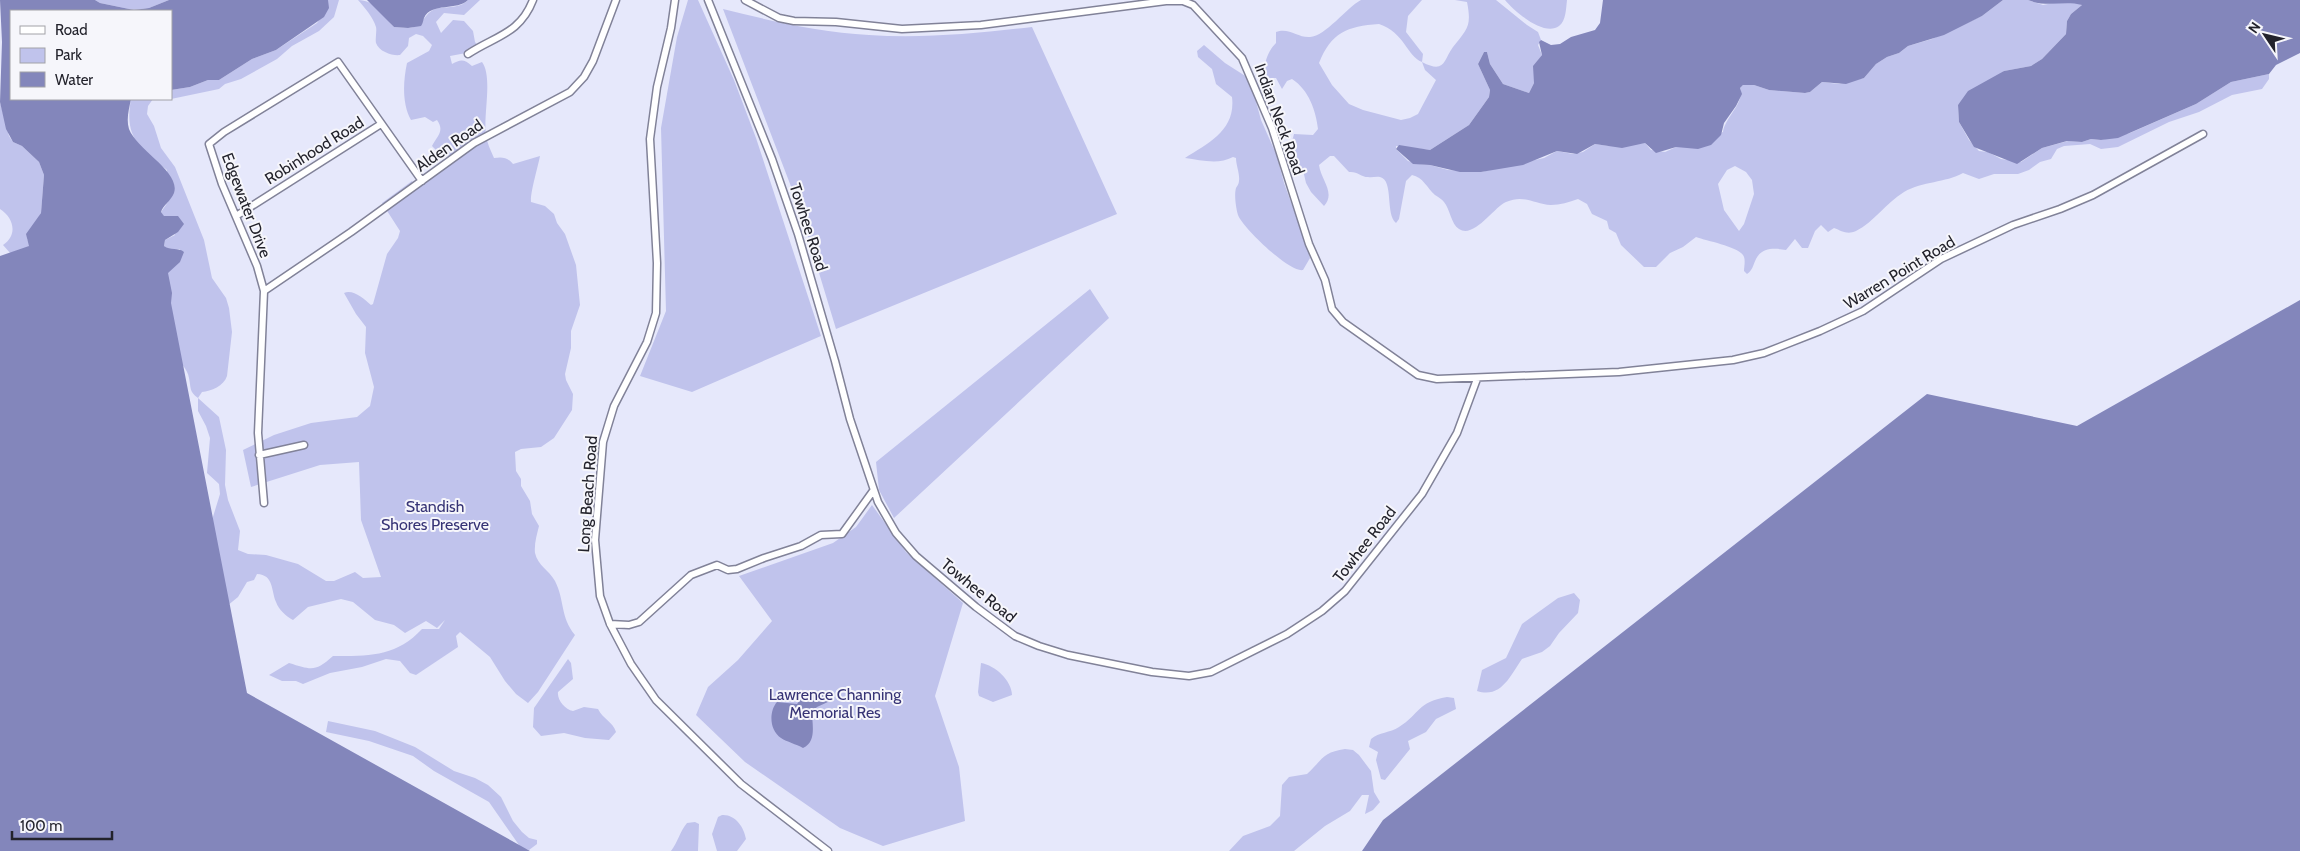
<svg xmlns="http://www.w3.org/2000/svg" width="2300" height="851" font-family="Cabin,sans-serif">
<rect width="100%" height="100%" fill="#e6e8fb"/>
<!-- green -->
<path fill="#c0c3ec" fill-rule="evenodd" d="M95 0H169L149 8 134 10 100 3Z
M328 0H339L334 17 319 31 292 46 277 59 241 79 225 84 219 89 171 99V90L190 87 208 80H219L252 59 276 50 317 23 328 8Z
M358 0C375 0 383 15 394 27 401 27 407 29 414 27 423 24 425 13 435 9 446 6 460 9 468 0H480L464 15 444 13 436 22 441 33 453 20 464 21 473 31 475 42 478 46 466 53 450 56 452 64C461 59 464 59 472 66L482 62C493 77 483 115 486 135 487 143 491 151 494 158 502 157 507 157 513 164L540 156C538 167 530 193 531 202L545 206 554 214 557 223 565 234 576 265 580 305 571 331V348L565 374 566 380 573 394 572 410 554 438 541 447 521 449 515 452 516 471 521 479V486L530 501 532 514 539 526C537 534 534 544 535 553 538 566 549 570 555 581 565 601 560 617 575 635L538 692 528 703 516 694 505 681 490 657 460 632 456 636 458 647 416 675 410 673 400 661 386 659 362 667 330 673 303 684 296 681H282L269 675 289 663C312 670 315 672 333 656 369 656 396 657 422 629H439L445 620 437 628 426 621 405 633 394 625 375 620 353 602 341 599 308 607 293 620C286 616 279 610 276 602 271 590 274 575 257 574L254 580 247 582 238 597 227 606 208 533 220 494 219 484 207 473 210 438 206 426 198 411V398C189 392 191 387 189 378 188 369 179 363 177 354 170 328 173 300 167 273L180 261V249H167L164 246 165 240 175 235 161 212 168 202 167 170C139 147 124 138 131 99H153L148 106 147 114 154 126 161 148 175 167 204 240 212 278 226 298 229 308 232 332 227 376C224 386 211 391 202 392L198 398 219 417 226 450 225 485 228 500 240 531 238 550 248 554 266 555 298 564 326 581H334L355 572 363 578 381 577 361 520 359 462 320 465 251 487 243 450 274 435 311 423 357 417 370 406 374 387 365 353 366 327 356 314 344 293C353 289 364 299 371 305L373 304 387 254 398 238 400 231 382 203 412 181 417 189 451 164V155L448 156 446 152 437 151 432 146C437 136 445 131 437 120L433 122 425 117 411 120C402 104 403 82 407 63L429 51 432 45 423 36 416 34 409 38 408 46 400 55C393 56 379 52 376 43 375 38 377 32 376 27 373 17 365 8 358 0Z
M688 0H698L734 80 756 138 821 336 692 392 640 376 666 311 661 128 677 37Z
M1361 0H1422L1408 16 1406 32 1423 54 1422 62C1445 74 1443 61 1453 47 1467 29 1472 27 1467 2L1455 0H1496L1527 25 1538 32 1541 40 1538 45 1542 55 1534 66V83L1529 93 1503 84 1490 64 1487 52H1484L1478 64 1490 90 1489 97 1469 125 1430 150 1396 146V149L1408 161 1419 164 1430 165 1448 170 1481 172 1544 158 1557 151 1573 154 1583 152 1595 144 1609 146 1645 143 1651 150 1665 152 1676 147H1682L1723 132C1725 117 1745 103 1740 88L1743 85H1754L1769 90 1805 93 1810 92 1822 82 1839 84 1864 78 1876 64 1887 57 1899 53 1908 46 1932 39 1982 16 2003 0H2028L2043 5 2068 0 2082 5 2071 14 2067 21 2066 34 2042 59 2031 66 2004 71 1958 105 1959 122 1969 140 1979 151 1988 152 2001 159 2021 162 2042 148 2068 141 2082 142 2091 139 2101 140 2130 133 2196 104 2231 82 2269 74V79L2262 89 2232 95 2199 112 2169 122 2118 147 2101 149 2090 144 2064 146 2057 149 2051 159 2040 162 2029 170 2018 174H1994L1979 179 1963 173C1945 183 1923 181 1904 192 1886 203 1874 222 1856 231 1847 235 1842 231 1834 228L1828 232 1821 225 1815 231 1808 248H1802L1795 239 1786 250C1775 248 1762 247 1756 259 1753 265 1753 270 1747 274L1744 271C1744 267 1746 259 1743 255 1736 246 1707 241 1696 237L1683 247 1670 253 1656 267H1644L1621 245 1616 233 1609 229 1607 221 1592 214 1587 204 1578 199C1569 202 1560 205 1551 205 1534 204 1524 194 1506 202 1494 207 1474 239 1459 229 1451 224 1450 209 1444 202 1442 199 1438 197 1435 195 1427 188 1423 177 1412 175L1406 181 1399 219 1396 223C1385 214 1394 180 1380 177 1376 176 1372 178 1368 177 1361 177 1357 171 1349 172L1334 156H1330L1319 165C1321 180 1336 193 1324 206L1311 192 1306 183 1303 170 1291 155 1290 149 1294 134 1313 135 1318 129C1316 111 1309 90 1292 79L1287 81 1282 89 1276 78H1262C1265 64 1266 53 1276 43V32C1289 27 1298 38 1310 37 1326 36 1346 8 1361 0ZM1379 24C1404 32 1407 56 1422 62L1425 70 1436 80 1418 114 1410 118 1401 120 1363 110 1349 104 1332 85 1319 63C1331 33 1347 26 1379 24ZM1735 166 1746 172 1752 180 1754 194 1744 224 1739 231 1724 210 1718 184 1727 170Z
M1505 0H1567C1566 8 1566 21 1559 26 1544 37 1514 11 1505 0Z
M723 9C771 21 819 32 869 35 923 39 978 33 1032 27L1117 214 836 329 800 210Z
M1204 45 1225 63 1250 79 1261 120 1277 156 1284 183 1308 249 1310 258 1303 270C1290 273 1243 228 1238 215 1236 208 1234 195 1236 188 1237 186 1239 184 1239 181 1240 174 1236 165 1236 158L1233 157C1218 165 1201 160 1185 158 1209 143 1236 130 1232 97L1216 84 1212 69 1198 57 1197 51Z
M0 102 9 136 13 142 22 146 39 162 44 175 41 213 27 238 30 246 11 254 3 245C18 235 14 218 0 209Z
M1090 289 1109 318 894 518 879 490 876 462Z
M872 505 906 552 963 603 935 696 959 767 965 821 883 846 840 828 745 762 696 715 708 687 738 660 772 621 739 576 833 543 856 527Z
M1574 593 1580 600 1578 613 1559 633 1550 646 1542 652 1522 659C1511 674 1502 699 1477 691L1482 670 1506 658 1522 624 1558 598Z
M568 659 571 663 573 679 558 692C557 700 565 709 573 711L584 707 598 709C603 719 613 722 616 732L609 740 585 738 564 733 541 736 533 727 534 708Z
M981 663C995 665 1012 681 1012 695L993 702 979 696 978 692Z
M1447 697 1454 698 1456 709 1436 719 1426 732 1408 741 1410 749 1385 780 1381 779 1376 760 1378 752 1369 747 1371 739C1379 732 1390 733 1399 727 1420 714 1417 702 1447 697Z
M328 721 375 731 415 747 454 771 475 778 488 785 501 797 513 821 522 832 529 838 537 840V844L529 850 521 848 489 802 434 771 413 756 369 741 326 732Z
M1345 749 1353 750 1359 755 1371 771 1374 792 1380 802 1373 810 1365 814 1369 795H1362L1350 811 1325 826 1294 851H1229L1243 836 1270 826 1280 816 1282 785 1289 777 1307 774C1322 760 1323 752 1345 749Z
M722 815C735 814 744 827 746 839L737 851H717L712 834 718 817Z
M695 822 699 824 698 851H671C678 842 680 831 687 823Z"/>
<!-- water -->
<path fill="#8386bb" d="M0 0H95L100 3 134 10 149 8 169 0H328L329 8 324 17 276 50 252 59 219 80H208L190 87 171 90V11H11V99H131C129 109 126 119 129 129 137 150 181 172 174 193 171 201 163 205 161 212L164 216H178L184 224 178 232 165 240 164 246C170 251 179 247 184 252L180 262 168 273 172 293 171 303 247 693 530 851H0V256L29 246 26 234 41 213 44 175 39 162 22 146 13 142 6 129 0 102 2 42Z
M367 0H468C458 11 431 2 424 18 423 21 423 23 421 26L408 28 394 27Z
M1603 0H2003L1982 16 1944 35 1908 46 1899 53 1887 57 1876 64 1864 78 1846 84 1822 82 1810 92 1805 93 1769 90 1754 85H1743L1740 88 1742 94 1736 106 1724 123 1721 135 1711 145 1698 149 1676 147 1656 153 1645 143 1622 148 1595 144 1577 154 1557 151 1523 165 1481 172H1460L1430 165 1413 164 1396 149 1399 145 1430 150 1469 125 1489 97 1490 90 1478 64 1484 52H1487L1490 64 1503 84 1529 93 1534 83 1533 66 1542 55 1539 42 1541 40 1551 45 1560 44 1571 37 1595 30 1600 23Z
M2028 0H2300V53L2276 65 2269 74 2231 82 2196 104 2118 138 2101 140 2091 139 2082 142 2067 141 2042 148 2017 164 1974 147 1959 122 1958 105 1968 91 2004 71 2031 66 2042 59 2066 34 2067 21 2071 14 2082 5C2064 0 2048 8 2028 0Z
M2300 300V851H1362L1383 820 1927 394 2077 426Z
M814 692 822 693 830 701 817 707 812 712C812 724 817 742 803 748 796 744 787 742 781 738 769 730 769 711 777 702L797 704 803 696Z"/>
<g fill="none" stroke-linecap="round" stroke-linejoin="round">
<!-- street casing -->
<g stroke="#818298" stroke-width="9">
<path id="street" d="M675 0 671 28 657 87 650 139 657 263 656 313 647 342 614 406 603 442 595 540 600 596 610 624 631 664 656 700 741 784 828 851
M708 0 772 159 798 234 835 361 850 419 878 502 896 533 916 556 976 607 1015 636 1039 646 1068 655 1152 672 1189 676 1211 672 1287 634 1322 611 1345 591 1422 494 1457 433 1477 379
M745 0 779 18 794 21 836 22 902 29 981 25 1166 1H1183L1193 5 1242 58 1272 128 1309 244 1325 280 1332 309 1343 322 1418 375 1437 379 1619 372 1733 360 1764 353 1820 331 1863 311 1941 259 2013 225 2060 209 2093 195 2203 134
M468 54C495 36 520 34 533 0
M236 216 381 124
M264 291 351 232 474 143 570 92 584 77 593 61 616 0
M259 455 304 445
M264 503 258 433 264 291 257 266 222 184 209 144 224 132 338 62 422 181
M610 624 629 625 639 622 691 575 717 565 728 570 737 569 764 558 801 546 821 535 842 534 873 491"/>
</g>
<!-- street -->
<use href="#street" stroke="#fff" stroke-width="6"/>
</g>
<g text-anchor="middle" stroke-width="4" stroke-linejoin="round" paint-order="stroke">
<!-- street labels -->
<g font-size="16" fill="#23232c" stroke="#f6f6fb">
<text transform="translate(1280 119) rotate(70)" y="6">Indian Neck Road</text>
<text transform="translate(449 145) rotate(-35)" y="6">Alden Road</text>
<text transform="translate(314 150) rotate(-32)" y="6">Robinhood Road</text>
<text transform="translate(247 205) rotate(69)" y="6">Edgewater Drive</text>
<text transform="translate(809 227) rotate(72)" y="6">Towhee Road</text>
<text transform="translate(1899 272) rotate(-31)" y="6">Warren Point Road</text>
<text transform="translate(587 494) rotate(-86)" y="6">Long Beach Road</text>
<text transform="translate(1364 544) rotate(-52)" y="6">Towhee Road</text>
<text transform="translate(979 590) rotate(39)" y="6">Towhee Road</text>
</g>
<!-- park labels -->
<g font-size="16" fill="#373476" stroke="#f6f6fb">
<text x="435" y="512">Standish<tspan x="435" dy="18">Shores Preserve</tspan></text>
<text x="835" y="700">Lawrence Channing<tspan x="835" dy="18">Memorial Res</tspan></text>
</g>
</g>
<!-- legend -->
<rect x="10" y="10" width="162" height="90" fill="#f6f6fb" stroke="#a2a2a8"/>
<rect x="20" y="26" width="25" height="8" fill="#ffffff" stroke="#a2a2a8"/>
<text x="55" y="35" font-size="15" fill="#23232c">Road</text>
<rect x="20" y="48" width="25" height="15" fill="#c0c3ec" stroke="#a2a2a8"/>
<text x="55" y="60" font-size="15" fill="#23232c">Park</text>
<rect x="20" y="72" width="25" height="15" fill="#8386bb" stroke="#a2a2a8"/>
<text x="55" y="85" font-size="15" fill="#23232c">Water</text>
<!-- north arrow -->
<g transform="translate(2265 35) rotate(305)" stroke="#f6f6fb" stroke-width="4" paint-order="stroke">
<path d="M0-4L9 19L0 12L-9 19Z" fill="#23232c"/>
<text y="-8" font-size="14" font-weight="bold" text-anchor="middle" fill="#23232c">N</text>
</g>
<!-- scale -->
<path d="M12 831v8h100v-8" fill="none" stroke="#23232c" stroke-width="2.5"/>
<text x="20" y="831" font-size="15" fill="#23232c" stroke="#f6f6fb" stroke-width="4" paint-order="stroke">100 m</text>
</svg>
